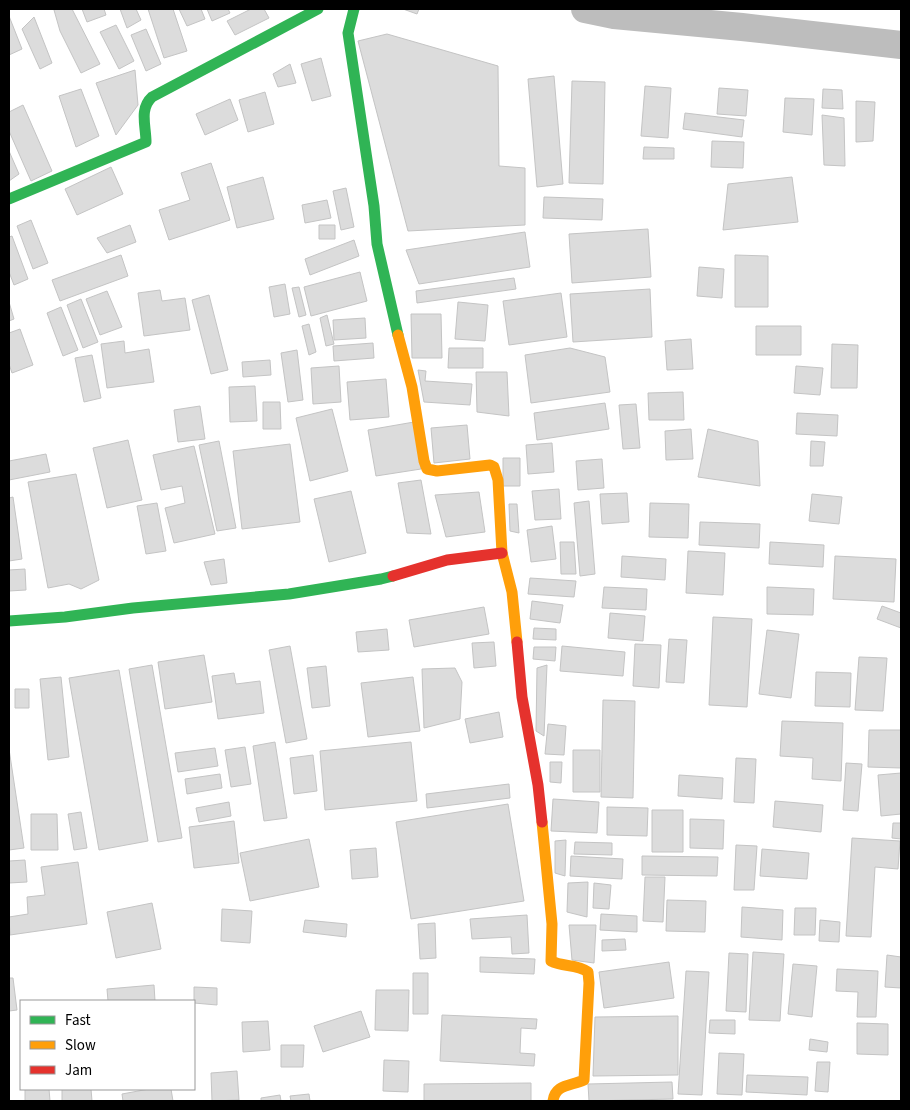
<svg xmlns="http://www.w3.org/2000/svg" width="910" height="1110" font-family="'Source Sans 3',sans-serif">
<rect width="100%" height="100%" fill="#fff"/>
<!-- building -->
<path fill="#dcdcdc" stroke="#c4c4c4" d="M56 9H72L100 64 81 73 60 31 54 10Z
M82 9H104L106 15 87 22Z
M120 9H136L141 20 127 28Z
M148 9H173L187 51 164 58Z
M179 9H201L205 19 187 26Z
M207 9H228L230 13 212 21Z
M251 9H264L269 18 235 35 227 21Z
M403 9H419L417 14Z
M9 16 22 49 9 55Z
M34 17 52 63 40 69 22 29Z
M116 25 134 61 119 69 100 32Z
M146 29 161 64 146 71 131 35Z
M387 34 498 66 499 166 525 168V225L408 231 358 41Z
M321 58 331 96 312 101 301 64Z
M290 64 296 83 278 87 273 74Z
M135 70 138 105 116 135 96 83Z
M554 76 563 184 537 187 528 79Z
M572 81 605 82 603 184 569 183Z
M645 86 671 88 668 138 641 136Z
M719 88 748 90 746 116 717 114Z
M81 89 99 136 76 147 59 96Z
M823 89 842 90 843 109 822 108Z
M265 92 274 124 248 132 239 100Z
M785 98 814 99 812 135 783 132Z
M230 99 238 120 205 135 196 114Z
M856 101 875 102 873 141 856 142Z
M23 105 52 171 31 181 9 131V112Z
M685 113 744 120 742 137 683 129Z
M822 115 844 118 845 166 824 165Z
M712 141 744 142 743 168 711 167Z
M644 147 674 148V159H643Z
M9 151 19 174 9 181Z
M211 163 230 220 169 240 159 210 190 200 181 173Z
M111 167 123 194 77 215 65 189Z
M263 177 274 219 237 228 227 187Z
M792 177 798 222 723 230 728 184Z
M346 188 354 227 341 230 333 191Z
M544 197 603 199 602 220 543 218Z
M327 200 331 218 305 223 302 205Z
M31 220 48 263 33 269 17 226Z
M130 225 136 242 107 253 97 238Z
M319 225H335V239H319Z
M648 229 651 277 572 283 569 234Z
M525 232 530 267 419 284 406 250Z
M12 236 28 279 14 285 9 272V237Z
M354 240 359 256 310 275 305 259Z
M121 255 128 276 60 301 52 280Z
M735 255 768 256V307H735Z
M699 267 724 269 722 298 697 296Z
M360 272 367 301 311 316 304 287Z
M514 278 516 289 417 303 416 291Z
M285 284 290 314 274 317 269 287Z
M299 287 306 315 299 317 292 288Z
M650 289 652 337 573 342 570 294Z
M160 290 162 301 185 298 190 330 144 336 138 293Z
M107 291 122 327 100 335 86 299Z
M561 293 567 337 509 345 503 301Z
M209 295 228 370 211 374 192 300Z
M81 299 98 342 83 348 67 305Z
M9 302 14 319 9 321Z
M458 302 488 305 485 341 455 339Z
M61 307 78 350 63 356 47 313Z
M411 314H441L442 358H412Z
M327 315 334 344 326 346 320 318Z
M365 318 366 338 334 340 333 320Z
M309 324 316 352 309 355 302 326Z
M756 326H801V355H756Z
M20 329 33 365 12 373 9 364V333Z
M691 339 693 369 667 370 665 341Z
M124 341 125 353 149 349 154 382 107 388 101 344Z
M373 343 374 358 334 361 333 346Z
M832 344 858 345 857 388H831Z
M449 348H483V368H448Z
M570 348 605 357 610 392 531 403 525 355Z
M297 350 303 400 288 402 281 353Z
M92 355 101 398 84 402 75 358Z
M270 360 271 375 243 377 242 362Z
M339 366 341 402 313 404 311 368Z
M796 366 823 368 820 395 794 393Z
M418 370 426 371 425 381 472 384 470 405 424 402Z
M476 372H507L509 416 477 412Z
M386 379 389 417 350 420 347 382Z
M255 386 257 421 230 422 229 387Z
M683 392 684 420H649L648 393Z
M263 402H280L281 429H263Z
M605 403 609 429 537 440 534 413Z
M636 404 640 448 623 449 619 405Z
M200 406 205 439 178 442 174 410Z
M332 409 348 471 310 481 296 418Z
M797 413 838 415 837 436 796 434Z
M414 422 421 469 376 476 368 430Z
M467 425 470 459 434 463 431 428Z
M691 429 693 459 666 460 665 431Z
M708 429 758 441 760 486 698 477Z
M128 440 142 500 107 508 93 448Z
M219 441 236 528 217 531 199 445Z
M811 441 825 442 823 466H810Z
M552 443 554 472 528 474 526 445Z
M290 444 300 522 242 529 233 451Z
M194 446 215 534 174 543 165 508 185 503 182 486 161 490 153 455Z
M46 454 50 472 9 480V461Z
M503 458H520V486H503Z
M602 459 604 488 578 490 576 461Z
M76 474 99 580 81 589 69 584 48 588 28 482Z
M421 480 431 534 407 533 398 483Z
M559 489 561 519 535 520 532 491Z
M351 491 366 553 329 562 314 499Z
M479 492 485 532 446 537 435 495Z
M627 493 629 522 602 524 600 494Z
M812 494 842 497 839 524 809 521Z
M13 497 22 559 9 561V498Z
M589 501 595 574 580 576 574 503Z
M157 503 166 551 146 554 137 506Z
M650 503 689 504 688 538 649 537Z
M509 504H517L519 533 510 531Z
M700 522 760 524 759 548 699 545Z
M552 526 556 559 531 562 527 530Z
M560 542H574L576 574H561Z
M770 542 824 545 823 567 769 564Z
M688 551 725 553 723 595 686 593Z
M622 556 666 559 665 580 621 577Z
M835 556 896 559 894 602 833 599Z
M224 559 227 583 211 585 204 562Z
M25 569 26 590 9 591V570Z
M530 578 576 581 574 597 528 594Z
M604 587 647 589 646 610 602 608Z
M767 587 814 589 813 615 767 614Z
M532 601 563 605 560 623 530 619Z
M882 606 901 613V628L877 619Z
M484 607 489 634 414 647 409 620Z
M610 613 645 616 643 641 608 638Z
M713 617 752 619 747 707 709 705Z
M534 628 556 629V640L533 639Z
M387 629 389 650 358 652 356 632Z
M767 630 799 634 791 698 759 694Z
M669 639 687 640 684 683 666 682Z
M494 642 496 666 474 668 472 643Z
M635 644 661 645 659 688 633 686Z
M290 646 307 739 286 743 269 650Z
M562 646 625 652 623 676 560 671Z
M534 647H556L555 661 533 659Z
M204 655 212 702 165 709 158 662Z
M859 657 887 658 883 711 855 710Z
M152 665 182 838 158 842 129 669Z
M547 665 544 736 536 731 537 668Z
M326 666 330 706 312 708 307 668Z
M455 668 462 682 460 719 424 728 422 669Z
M119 670 148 841 99 850 69 678Z
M816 672 851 673 850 707 815 706Z
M234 673 236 684 260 681 264 713 218 719 212 676Z
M61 677 69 757 48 760 40 679Z
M413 677 420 731 368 737 361 683Z
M15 689H29V708H15Z
M603 700 635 701 633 798 601 797Z
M499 712 503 737 470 743 465 719Z
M782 721 843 723 841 781 812 779 813 758 780 756Z
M548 724 566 726 564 755 545 754Z
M869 730H901V768L868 767Z
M275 742 287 818 264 821 253 746Z
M411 742 417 801 325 810 320 751Z
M245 747 251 784 231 787 225 750Z
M215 748 218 766 178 772 175 753Z
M9 749 24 848 9 850Z
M573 750H600V792H573Z
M313 755 317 791 294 794 290 758Z
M736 758 756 759 754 803 734 802Z
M550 762H562L561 783 550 782Z
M846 763 862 764 858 811 843 810Z
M901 773V814L881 816 878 775Z
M220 774 222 788 187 794 185 779Z
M679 775 723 778 722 799 678 796Z
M509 784 510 798 427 808 426 794Z
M553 799 599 802 597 833 551 831Z
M775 801 823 805 821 832 773 827Z
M229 802 231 816 199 822 196 808Z
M508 804 524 901 411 919 396 822Z
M607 807 648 808 647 836 607 835Z
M652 810H683V852H652Z
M81 812 87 848 74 850 68 814Z
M31 814H57L58 850H31Z
M690 819 724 820 723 849 690 848Z
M234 821 239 863 194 868 189 827Z
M893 823H901V839L892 838Z
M852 838 900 841 898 869 875 867 871 937 846 936Z
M309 839 319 887 250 901 240 853Z
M566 840 565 876 555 873V841Z
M575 842 612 843V855L574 854Z
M736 845 757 846 754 890H734Z
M376 848 378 877 352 879 350 850Z
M762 849 809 853 807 879 760 876Z
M571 856 623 859 622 879 570 876Z
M642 856 718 857 717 876 642 875Z
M25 860 27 882 9 883V861Z
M78 862 87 924 10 935 9 917 28 914 27 897 45 895 41 867Z
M645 877H665L663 922 643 921Z
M588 882 587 917 567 912 568 883Z
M594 883 611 885 609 909 593 908Z
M667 900 706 901 705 932 666 931Z
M152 903 161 949 116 958 107 912Z
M742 907 783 910 782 940 741 937Z
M795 908H816L815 935H794Z
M222 909 252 911 250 943 221 941Z
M601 914 637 916V932L600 930Z
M527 915 529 953 512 954 511 937 472 939 470 919Z
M305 920 347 924 346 937 303 932Z
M820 920 840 922 839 942 819 941Z
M435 923 436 958 420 959 418 924Z
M569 925H596L594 963 572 960Z
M625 939 626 950 602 951V940Z
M753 952 784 954 780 1021 749 1020Z
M729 953 748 954 746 1012 726 1011Z
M887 955 901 957V988L885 987Z
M480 957 535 959 534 974 480 972Z
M669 962 674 998 604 1008 599 972Z
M793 964 817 966 812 1017 788 1014Z
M837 969 878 971 876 1017H857L858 992 836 991Z
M686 971 709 972 702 1095 678 1094Z
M413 973H428V1014H413Z
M9 978H13L17 1010 9 1011Z
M154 985 155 1001H108L107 989Z
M194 987 217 988V1005L194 1003Z
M376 990H409L408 1031 375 1030Z
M361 1011 370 1037 323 1052 314 1026Z
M442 1015 537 1019 536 1029 521 1028 520 1053 535 1054 534 1066 440 1061Z
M678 1016V1075L593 1076 595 1017Z
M710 1020H735V1034L709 1033Z
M268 1021 270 1050 243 1052 242 1022Z
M857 1023 888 1024V1055L857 1054Z
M810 1039 828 1042 827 1052 809 1050Z
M281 1045H304L303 1067H281Z
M719 1053 744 1054 742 1095 717 1094Z
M384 1060 409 1061 408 1092 383 1091Z
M817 1062H830L828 1092 815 1091Z
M237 1071 239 1100 212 1101 211 1073Z
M747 1075 808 1077 807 1095 746 1092Z
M672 1082 673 1099 589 1101 588 1084Z
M531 1083V1101H424V1084Z
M25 1089H49L50 1101H25Z
M62 1089H91L92 1101H62Z
M149 1089H171L173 1101H123L122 1094Z
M309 1094 310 1101H291L290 1096Z
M280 1095 281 1101H261V1098Z"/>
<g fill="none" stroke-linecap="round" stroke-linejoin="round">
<!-- street -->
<path stroke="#bdbdbd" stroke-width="28" d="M585 9 614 15 742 27 901 45"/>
<!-- fast -->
<path stroke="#30b455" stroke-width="11" d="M354 9 348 33 374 206 377 244 398 335
M9 199 146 142C146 126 139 109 152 97L318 9
M9 621 65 617 133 608 289 594 381 579 393 576"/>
<!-- slow -->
<path stroke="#ff9f0a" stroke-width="11" d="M398 335 412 387 424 461 427 469 437 471 490 465 494 467 498 480 502 553 512 592 517 642
M542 822 552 924 551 961C563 967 577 964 588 972L589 983 584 1080C571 1086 555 1084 553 1101"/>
<!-- jam -->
<path stroke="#e5322d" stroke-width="11" d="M393 576 447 560 502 553
M517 642 522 697 538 785 542 822"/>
</g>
<!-- border -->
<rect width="910" height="1110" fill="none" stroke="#000000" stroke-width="20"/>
<!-- legend -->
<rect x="20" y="1000" width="175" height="90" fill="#ffffff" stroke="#999999"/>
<rect x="30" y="1016" width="25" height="8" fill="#30b455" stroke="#999999"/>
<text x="65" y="1025" font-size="15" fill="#000000">Fast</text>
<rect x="30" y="1041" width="25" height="8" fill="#ff9f0a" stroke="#999999"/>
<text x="65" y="1050" font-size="15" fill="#000000">Slow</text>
<rect x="30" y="1066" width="25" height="8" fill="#e5322d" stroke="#999999"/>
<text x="65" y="1075" font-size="15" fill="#000000">Jam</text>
</svg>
